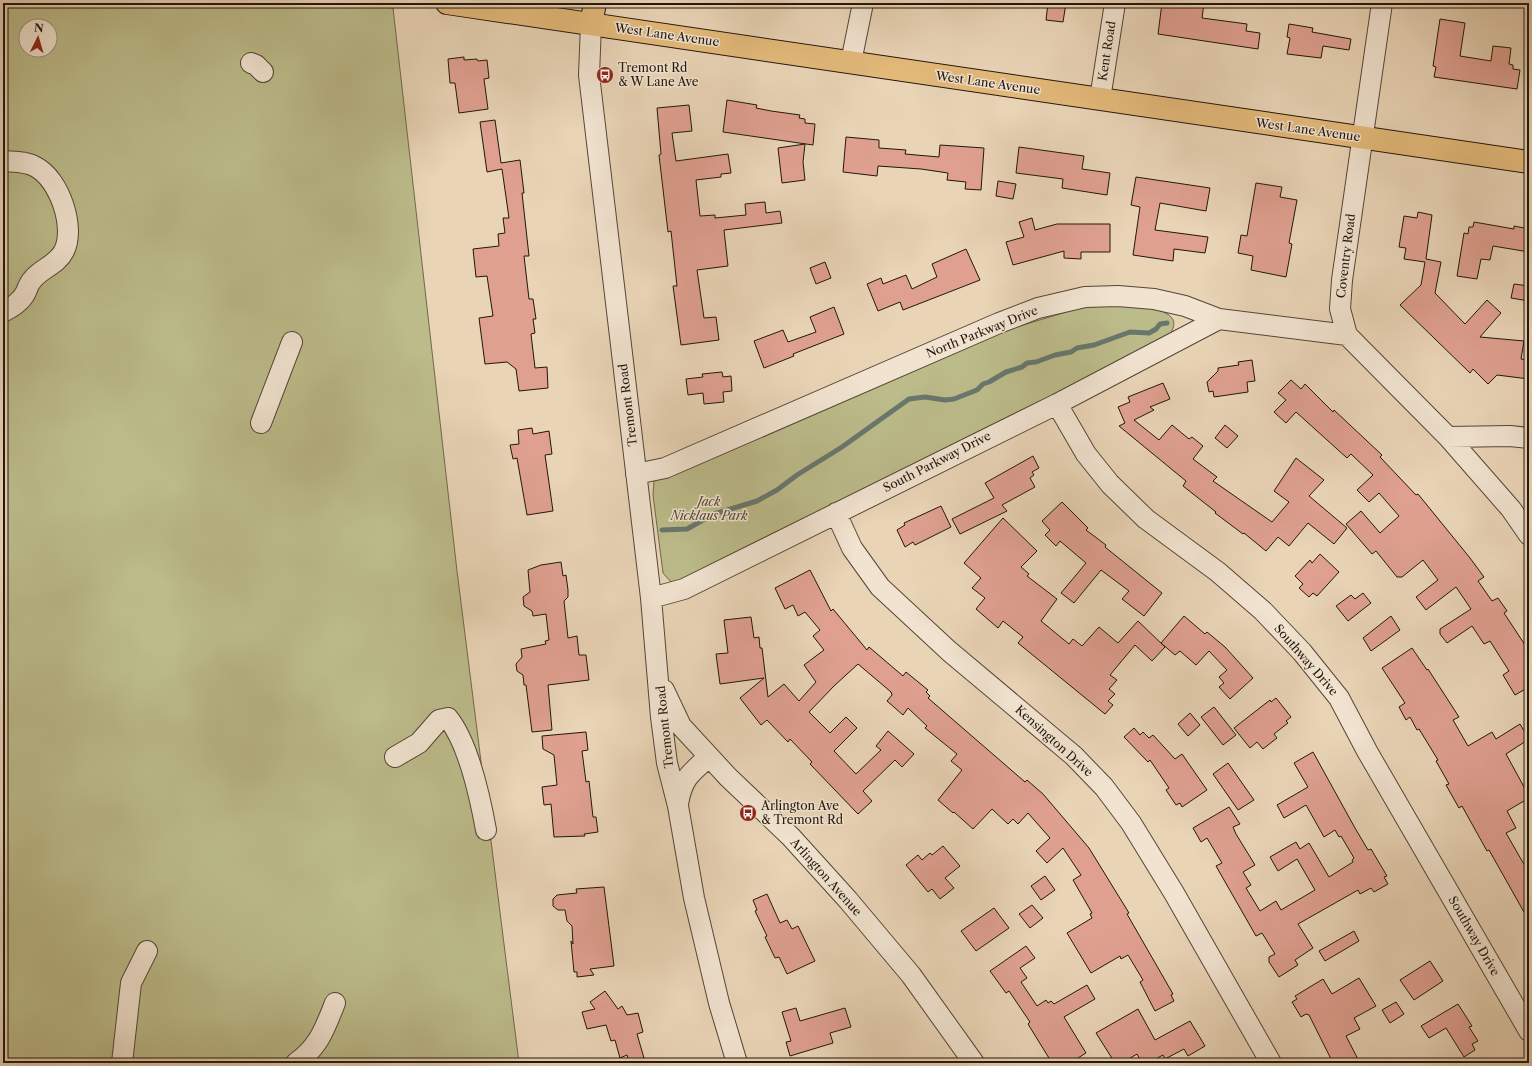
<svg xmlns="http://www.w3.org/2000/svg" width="1532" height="1066" font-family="'Libre Caslon Text',serif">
<rect width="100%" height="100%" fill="#e9d4b6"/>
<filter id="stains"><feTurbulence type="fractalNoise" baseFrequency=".005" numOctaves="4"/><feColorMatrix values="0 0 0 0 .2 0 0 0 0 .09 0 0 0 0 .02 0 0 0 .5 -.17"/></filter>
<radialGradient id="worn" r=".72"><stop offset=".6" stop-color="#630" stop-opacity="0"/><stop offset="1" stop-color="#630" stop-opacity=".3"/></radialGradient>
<!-- green -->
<path fill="#bcbb8a" stroke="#6f684b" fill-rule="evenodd" d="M3 3H347L393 8 457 571 519 1063H3ZM26 26H50V50H26Z
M1118 305C1137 307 1196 307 1165 340L678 582H671L663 573 653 495 654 481 661 474 994 334 1079 308 1089 306Z"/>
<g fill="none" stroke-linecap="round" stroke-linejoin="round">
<!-- stream -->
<path stroke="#68776d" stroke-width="5" d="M662 530 687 529 714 514 757 501 777 490 797 475 842 447 909 399 925 397 945 400 954 399 977 390 983 384 989 382 1006 372 1022 367 1027 363 1036 362 1055 355 1071 352 1077 348 1094 345 1130 332 1149 333 1156 329 1160 324 1167 323"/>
</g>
<!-- building -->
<path fill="#dfa090" stroke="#22160c" d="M1048 3H1066L1063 22 1046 20Z
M1162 3H1204L1202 18 1247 24 1246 31 1260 33 1258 49 1158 34Z
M1440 19 1465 23 1460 56 1491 61 1493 46 1511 48 1509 64 1513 65V69L1520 70 1517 89 1434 77 1436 67 1433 66Z
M1289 24 1313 28 1312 32 1351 39 1349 50 1323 46 1321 58 1287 54 1290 38 1287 37Z
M464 57V60L477 59 478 61 487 60 489 78 484 79 488 109 459 113 455 83H450L448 59Z
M727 100 757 105 756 108 771 111 800 115 799 118 805 119V123L815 124 813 145 723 132Z
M689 105 692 131 672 133 676 161 728 154 731 173 721 174V177L696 180 700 216 715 215V218L746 215 745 204 765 202 766 213 780 211 782 223 724 230 728 266 697 270 704 318 716 317 719 340 681 345 673 286H677L671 231 668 232 659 155 661 154 657 108Z
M495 120 501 163 520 160 524 193H522L529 256H524L529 299H533L536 319H533L535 333 531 334 535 368 547 367 548 388 519 391 516 369 507 362 485 364 479 318 493 316 487 276 476 277 473 249 499 246 498 234 505 233 503 218H509L502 169 487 172 480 122Z
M846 137 879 140V148L906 150 905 154 939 157 940 145 984 148 981 190 965 189 966 182 947 180 948 173 921 169 878 166 877 176 843 172Z
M805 144 803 162 805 180 782 183 778 148Z
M1019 147 1084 156 1082 169 1110 173 1107 195 1062 188 1063 179 1016 173Z
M1136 177 1210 188 1206 211 1160 203 1155 230 1208 237 1205 253 1174 249 1173 261 1133 255 1140 207 1131 205Z
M998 181 1016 184 1013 199 996 196Z
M1256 183 1282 187 1280 197 1297 200 1289 243 1292 244 1286 277 1251 270 1253 256 1238 253 1241 235 1247 236Z
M1418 212 1432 215 1426 259 1441 262 1435 293 1465 324 1487 300 1501 313 1480 337 1524 341 1521 359 1529 360V379L1497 375 1488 384 1473 369 1470 373 1400 305 1421 285 1425 262 1404 259 1406 248 1399 247 1404 216 1417 218Z
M1032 218 1035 230 1057 224H1110V252H1081V259L1064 258V251L1013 265 1006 242 1024 237 1019 222Z
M1474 222 1514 229V226L1529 229V252L1493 246 1490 260 1481 259 1477 279 1457 276 1464 233 1468 234 1469 227H1473Z
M966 249 980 280 903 310 900 302 878 311 867 284 881 278 883 284 906 275 912 289 937 277 932 264Z
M825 262 831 278 816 284 810 268Z
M1514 284 1529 286V301L1511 298Z
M834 307 844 334 793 354 794 356 764 368 754 341 783 330 788 342 816 332 810 317Z
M1252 360 1255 381 1247 382 1248 392 1214 397 1213 391 1209 392 1207 382 1218 371V368L1239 365 1238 362Z
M722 372 723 377 731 376 732 391 723 392 724 402 704 404 703 393 688 395 686 379 703 377 702 374Z
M1291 380 1301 389 1305 384 1333 412 1334 410 1382 455 1380 457 1416 495 1418 494 1470 558 1484 577 1478 581 1492 601 1498 598 1507 611 1504 613 1529 651V687L1515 695 1503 675 1509 671 1490 641 1484 644 1472 626 1447 643 1440 634V629L1471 609 1456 587 1426 610 1416 597 1438 580 1423 560 1402 577H1397L1376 551 1372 554 1346 524 1361 511 1380 533 1399 516 1379 493 1369 502 1357 490 1373 475 1351 454 1347 458 1296 412 1286 423 1274 412 1286 400 1278 393Z
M1163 383 1170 399 1150 407 1154 410 1134 420 1159 440 1172 425 1189 439 1192 437 1203 446 1193 459 1217 477 1213 481 1272 522 1289 502 1274 491 1296 458 1324 480 1309 496 1347 528 1334 544 1308 523 1289 546 1278 537 1266 551 1244 533 1243 534 1215 513 1216 512 1183 486 1186 481 1119 426 1125 423 1118 407 1130 402 1128 397Z
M1225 425 1238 436 1227 448 1215 438Z
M532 428 533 434 549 431 552 454 545 455 553 511 527 515 517 458 513 459 510 445 519 444 518 430Z
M1033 456 1039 468 1032 472 1034 475 1030 478 1035 487 1002 505 1007 511 960 534 952 519 994 498 985 483Z
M1062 502 1088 528 1086 530 1106 545 1105 547 1162 593 1144 616 1122 599 1129 591 1101 570 1074 603 1061 593 1086 563 1060 541 1056 546 1045 535 1050 530 1042 521Z
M941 506 951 527 915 545 913 542 905 547 897 530 905 525 904 523Z
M1003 518 1037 551 1021 567 1029 574 1027 576 1057 599 1041 621 1069 644 1073 639 1082 646 1099 627 1118 643 1138 621 1165 647 1152 661 1135 645 1110 675 1117 680 1109 689 1115 694 1108 701 1113 705 1105 714 1018 643 1023 637 1003 621 998 628 976 609 985 598 972 588 981 578 964 563Z
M1320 554 1339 572 1317 596 1313 593 1309 597 1299 588 1303 584 1295 576 1310 560 1312 563Z
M561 562 563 576 566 575 568 590V597L564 601 568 638 577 636 579 655H586L589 680 548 685 552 730 532 732 526 685H524L523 675 517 671 516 664 522 657 521 649 546 644 545 641 549 640 546 614 533 616 532 611 524 606 523 597 530 592 528 570 541 565Z
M810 570 831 611 833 609 867 650 869 647 903 676 906 672 928 690 926 692 930 696 928 698 1025 782 1027 780 1043 794 1089 848 1129 913 1127 914 1173 994 1171 995 1174 1001 1155 1011 1140 982 1143 980 1128 955 1121 959 1120 956 1091 973 1067 933 1092 918 1090 914 1092 913 1073 880 1081 875 1063 848 1047 863 1036 851 1050 838 1028 813 1018 824 1013 819 1008 824 992 809 973 829 954 812 953 813 938 800 962 770 951 761 957 754 925 728 927 726 908 708 903 715 887 701 892 695 891 692 858 664 834 686 809 712 830 733 846 717 857 728 834 751 856 774 881 750 876 746 888 731 914 754 902 767 895 760 863 791 872 801 858 814 810 764 812 762 790 739 788 742 767 720 761 725 740 698 764 678 720 684 716 654 728 653 724 620 751 617 754 638 759 637 760 648H762L768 697 784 684 799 701 816 682 804 665 824 650 813 636 820 630 805 612 798 616 793 605 785 609 775 588Z
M1363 593 1371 603 1348 621 1336 606 1351 595 1355 599Z
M1184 616 1205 634 1207 632 1225 647 1253 678 1230 699 1219 687 1224 683 1219 677 1227 670 1209 651 1196 665 1180 651 1175 655 1161 643Z
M1391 616 1400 630 1371 651 1363 638Z
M1412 648 1427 670 1428 669 1459 717 1453 720 1468 746 1492 732 1496 739 1520 724 1529 739 1506 754 1529 796V798L1507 811 1516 828 1506 833 1529 873V921L1489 850 1487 851 1462 806 1459 808 1446 785 1449 784 1436 761 1438 760 1419 729 1417 730 1410 717 1406 720 1399 707 1405 703 1382 668Z
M1276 698 1291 717 1286 721 1288 723 1274 734 1277 738 1263 749 1257 742 1250 748 1234 728 1270 700 1271 702Z
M1214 707 1236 735 1223 745 1201 717Z
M1190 713 1200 725 1188 736 1178 724Z
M1134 728 1140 735 1143 732 1149 738 1153 735 1175 759 1182 754 1207 790 1182 807 1180 803 1176 805 1166 790 1169 788 1150 760 1148 762 1124 737Z
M586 732 588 750 582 751 586 782 589 781 593 817H596L598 832 584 834 585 836 554 837 551 804 544 805 542 787 557 785 554 755 543 749 542 736Z
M1313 752 1355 828 1368 850 1371 849 1387 876 1384 877 1388 884 1374 892 1371 888 1360 894 1358 890 1298 924 1313 948 1295 960 1298 965 1279 977 1269 962V957L1275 954 1262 933 1256 936 1216 866 1222 863 1207 838 1201 842 1193 828 1229 807 1240 824 1233 827 1236 834 1255 865 1243 872 1251 885 1246 888 1260 911 1276 901 1281 910 1315 890 1297 859 1278 871 1270 857 1296 842 1300 849 1309 843 1329 877 1353 862 1352 860 1354 858 1341 836 1339 837 1335 830 1324 837 1306 805 1284 818 1277 805 1308 787 1294 763Z
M1228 763 1254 800 1238 810 1213 774Z
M943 846 960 866 945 878 954 888 940 899 932 889 928 892 906 865 918 855 922 860 930 853 932 855Z
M1045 876 1055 890 1041 900 1031 886Z
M604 887 614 966 590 969 594 975 577 977V972H574L571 941 573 944 572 926 567 921 565 910H558L553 906V899L557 895 577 893 576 889Z
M767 894 780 923 787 920 792 929 798 926 815 961 787 974 779 957 775 958 765 937 767 936 755 911 757 910 753 900Z
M1032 905 1043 918 1030 928 1019 914Z
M994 908 1009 928 976 951 961 931Z
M1354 931 1359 941 1325 961 1319 951Z
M1026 946 1035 958 1020 968 1027 978 1021 982 1037 1006 1046 1000 1048 1003 1051 1001 1054 1004 1087 985 1095 999 1064 1017 1086 1053 1070 1063H1052L1028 1024 1030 1022 1009 991 1006 993 990 971Z
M1430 961 1443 981 1414 1000 1400 980Z
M1359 978 1376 1006 1354 1018 1360 1029 1346 1036 1360 1063H1333L1309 1015 1306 1014 1301 1017 1292 1002 1297 999 1295 996 1323 979 1332 994Z
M605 991 618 1009 622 1006 627 1015 638 1013 643 1032 637 1034 644 1058 629 1062 627 1055 620 1058 615 1040 611 1041 606 1025 587 1029 582 1012 595 1009 590 1002Z
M1396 1002 1404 1014 1390 1023 1382 1010Z
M1458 1004 1472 1026 1469 1027 1478 1041 1472 1044 1475 1050 1464 1057 1446 1028 1429 1038 1421 1026Z
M796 1008 800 1021 845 1008 851 1027 830 1033 833 1043 790 1056 786 1042 791 1041 782 1012Z
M1138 1009 1155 1040 1190 1021 1205 1046 1188 1056 1184 1049 1165 1059 1163 1055 1148 1063H1142L1137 1054 1122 1063H1115L1096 1033Z"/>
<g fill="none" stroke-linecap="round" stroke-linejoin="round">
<!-- minor casing -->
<g stroke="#544636" stroke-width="22">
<path id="minor" d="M1382 3 1342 280 1340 309 1347 335 1448 437 1511 509 1529 535
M591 24 589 75 651 598 661 717 667 763 678 806 694 898 719 1003 737 1063
M851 62 863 3
M251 63 256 65 263 72
M1100 99 1115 3
M3 161C14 162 26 161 36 167 59 179 76 227 64 251 57 265 42 268 33 279 29 283 28 287 26 292 21 302 12 307 3 312
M1057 404 1086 454 1110 484 1146 519 1218 572 1263 611 1302 652 1339 698 1367 751 1529 1031
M261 423 292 342
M1448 437 1510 436 1529 438
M636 474 665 468 999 323 1038 308 1085 297 1118 296 1154 299 1185 306 1219 319 1347 335
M836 513 852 548 880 587 949 651 1074 756 1104 787 1131 823 1174 893 1271 1063
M651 598 684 589 1057 404 1219 319
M664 690 681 726 728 777 791 837 848 900 911 975 974 1063
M395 757 419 743 439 720 448 718C469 744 480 797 486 830
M678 804C682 779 690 773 709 757
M122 1063 131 983 147 951
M296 1063C319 1047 325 1028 335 1003"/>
</g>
<!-- major casing -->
<g stroke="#22160c" stroke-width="24">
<path id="major" d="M447 3 1529 162
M591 24 595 3"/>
</g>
<!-- minor -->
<use href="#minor" stroke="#f1e3d0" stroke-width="20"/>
<!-- major -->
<use href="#major" stroke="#e4ba7b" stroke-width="22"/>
</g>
<!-- icons -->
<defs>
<g id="bus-disc" transform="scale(0.9)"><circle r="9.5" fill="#8f2418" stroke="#f1e3d0"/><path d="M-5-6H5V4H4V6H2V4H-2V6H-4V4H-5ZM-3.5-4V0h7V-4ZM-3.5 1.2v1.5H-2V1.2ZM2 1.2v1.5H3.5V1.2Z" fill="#fff"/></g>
</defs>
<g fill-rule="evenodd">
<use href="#bus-disc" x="605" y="75"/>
<use href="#bus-disc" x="748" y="813"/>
</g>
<g text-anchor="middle" stroke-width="3" stroke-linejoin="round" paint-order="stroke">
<!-- street labels -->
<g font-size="12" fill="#22160c" stroke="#f1e3d0">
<text transform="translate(667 35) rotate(8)" y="4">West Lane Avenue</text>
<text transform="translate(1107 51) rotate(-81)" y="4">Kent Road</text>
<text transform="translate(988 83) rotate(8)" y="4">West Lane Avenue</text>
<text transform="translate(1308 130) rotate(8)" y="4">West Lane Avenue</text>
<text transform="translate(1346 256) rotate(-83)" y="4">Coventry Road</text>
<text transform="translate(982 332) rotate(-22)" y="4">North Parkway Drive</text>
<text transform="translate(628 405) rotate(-97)" y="4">Tremont Road</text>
<text transform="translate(937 462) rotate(-27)" y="4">South Parkway Drive</text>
<text transform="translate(1306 660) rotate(49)" y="4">Southway Drive</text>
<text transform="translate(665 727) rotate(-96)" y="4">Tremont Road</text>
<text transform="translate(1054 741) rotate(42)" y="4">Kensington Drive</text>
<text transform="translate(826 877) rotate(48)" y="4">Arlington Avenue</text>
<text transform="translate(1474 936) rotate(60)" y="4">Southway Drive</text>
</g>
<!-- poi labels -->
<g font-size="12" fill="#22160c" stroke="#f1e3d0" text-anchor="start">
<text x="618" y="72">Tremont Rd<tspan x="618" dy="14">&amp; W Lane Ave</tspan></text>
<text x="761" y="810">Arlington Ave<tspan x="761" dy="14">&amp; Tremont Rd</tspan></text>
</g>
<!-- park labels -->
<g font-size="12" font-style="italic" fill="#504832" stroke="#f1e3d0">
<text x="709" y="506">Jack<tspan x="709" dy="14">Nicklaus Park</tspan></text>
</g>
</g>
<!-- margin -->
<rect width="1532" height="1066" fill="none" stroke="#e9d4b6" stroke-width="16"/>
<rect x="4" y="4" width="1524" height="1058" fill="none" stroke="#22160c" stroke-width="2"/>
<rect x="8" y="8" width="1516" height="1050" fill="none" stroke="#22160c"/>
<!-- north arrow -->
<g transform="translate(38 38) rotate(5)"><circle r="19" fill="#f1e3d0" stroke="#9e9182"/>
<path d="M0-3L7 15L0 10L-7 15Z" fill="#8f2418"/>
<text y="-6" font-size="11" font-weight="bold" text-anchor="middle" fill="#22160c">N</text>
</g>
<rect width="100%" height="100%" filter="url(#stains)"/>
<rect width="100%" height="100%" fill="url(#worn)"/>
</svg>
